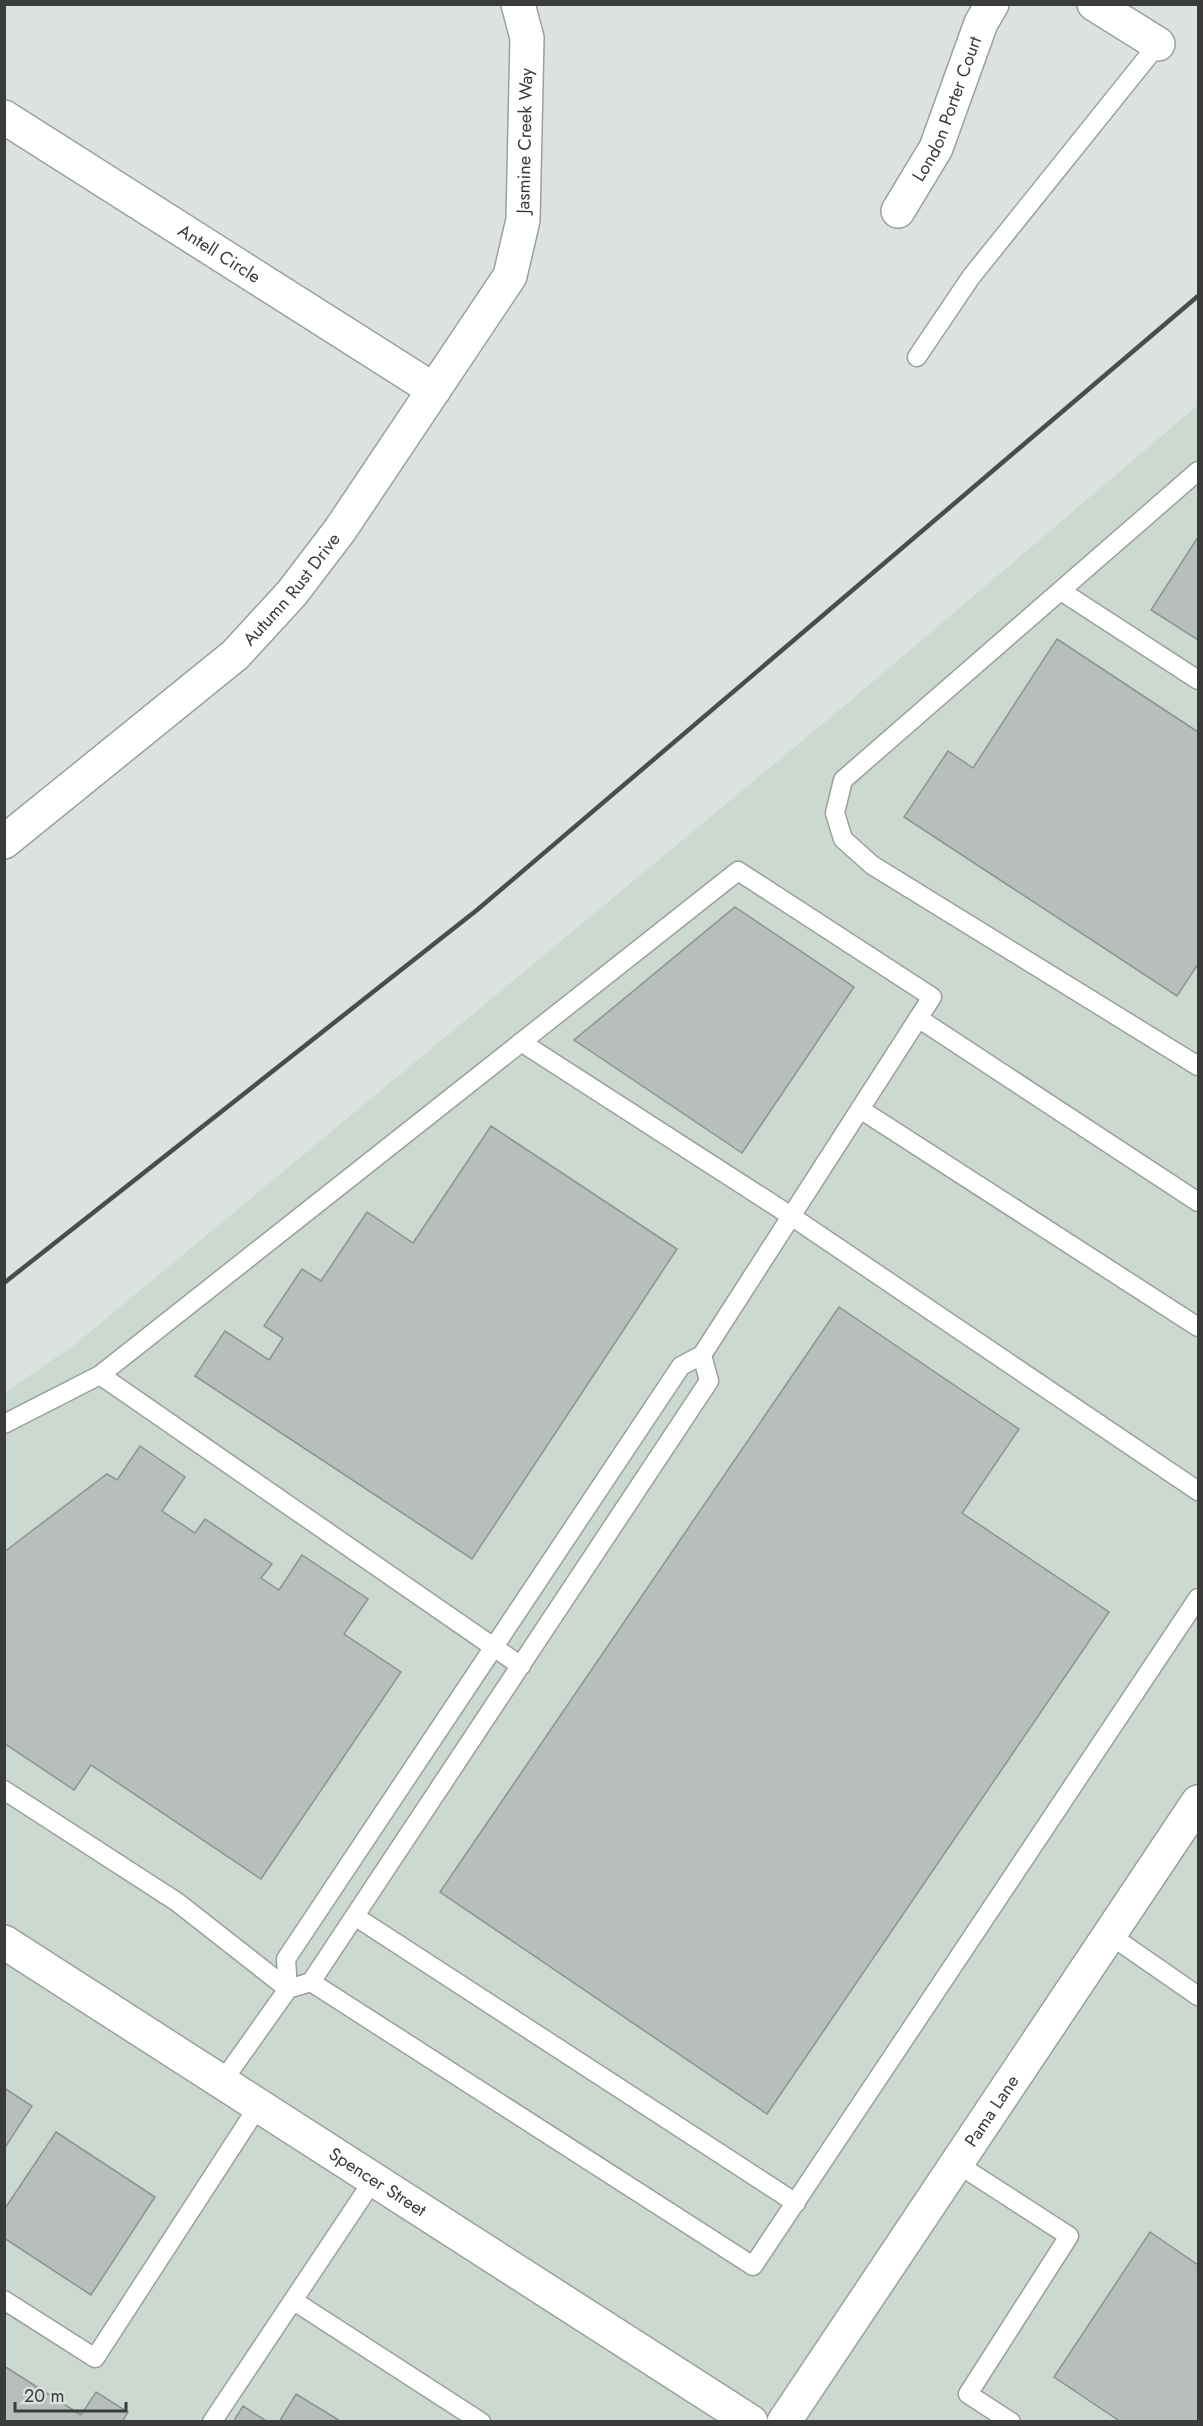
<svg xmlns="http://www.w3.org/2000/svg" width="1203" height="2426" font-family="Jost,sans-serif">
<rect width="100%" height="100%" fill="#dce2df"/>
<!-- built -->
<path fill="#cbd9d0" d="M1198 405V2421H5L4 1393 73 1346 849 702Z"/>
<!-- building -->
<path fill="#b7bebc" stroke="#8c9391" stroke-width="1.5" d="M1198 537V640L1151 610Z
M1057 639 1198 732V964L1177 996 904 817 948 751 973 768Z
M735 907 854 987 742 1153 574 1040Z
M491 1126 677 1249 472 1559 195 1376 225 1331 269 1360 283 1338 264 1326 302 1269 321 1281 367 1212 413 1243Z
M839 1307 1019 1429 962 1513 1109 1612 767 2114 440 1892Z
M140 1446 185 1477 162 1511 195 1533 205 1519 272 1564 261 1578 279 1590 302 1555 368 1599 344 1634 401 1672 261 1879 91 1765 74 1790 4 1743V1552L107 1474 117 1480Z
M4 2088 32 2106 4 2149Z
M56 2132 155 2197 91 2295 4 2238V2210Z
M1150 2232 1198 2265V2422H1121L1054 2377Z
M4 2366 81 2415 96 2392 128 2412 122 2422H4Z
M296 2394 342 2422H279Z
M243 2406 268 2422H233Z"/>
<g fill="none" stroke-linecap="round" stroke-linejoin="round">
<!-- lane casing -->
<g stroke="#9aa09c" stroke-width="21">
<path id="lane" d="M917 357 971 277 1158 44
M1198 471 843 780 835 813 843 839 872 865 1198 1066
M1061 591 1198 680
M918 1018 1198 1202
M521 1042 791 1216 1198 1491
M860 1109 1198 1327
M702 1355 709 1381 311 1982 288 1989 286 1959 681 1366Z
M100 1375 521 1666
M4 1424 100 1375 738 871 932 997 702 1355
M4 1790 177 1902 288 1989 222 2082
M356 1917 796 2203
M1110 1935 1198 1996
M311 1982 753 2266 1198 1598
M956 2163 1069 2236 968 2394 1011 2422
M4 2300 95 2358 259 2105
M294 2301 481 2422
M212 2422 374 2179"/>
</g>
<!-- street casing -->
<g stroke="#9aa09c" stroke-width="36">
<g id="street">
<path d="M1094 4 1158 44"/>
<path id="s1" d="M4 117 434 390"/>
<path id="s2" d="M898 211 936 148 981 23 992 4"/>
<path id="s3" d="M4 842 235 655 292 593 340 530 510 276 523 220 527 38 518 4"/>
<path id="s4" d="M4 1942 751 2422"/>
<path id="s5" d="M784 2422 1198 1802"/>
</g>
</g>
<!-- lane -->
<use href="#lane" stroke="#fff" stroke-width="18"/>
<!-- street -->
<use href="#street" stroke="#fff" stroke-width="33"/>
<!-- rail -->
<path stroke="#494d4b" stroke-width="4.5" d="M4 1283 477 910 1198 296"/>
</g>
<g text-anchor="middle" stroke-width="6" stroke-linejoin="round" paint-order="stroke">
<!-- street labels -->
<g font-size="18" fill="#393c3a" stroke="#dce2df">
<text dy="6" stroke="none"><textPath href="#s2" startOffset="114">London Porter Court</textPath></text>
<text dy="6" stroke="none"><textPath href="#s3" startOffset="903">Jasmine Creek Way</textPath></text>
<text dy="6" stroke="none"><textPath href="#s1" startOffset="255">Antell Circle</textPath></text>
<text dy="6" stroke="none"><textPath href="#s3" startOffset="384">Autumn Rust Drive</textPath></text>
<text dy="6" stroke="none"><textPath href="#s5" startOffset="374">Pama Lane</textPath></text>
<text dy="6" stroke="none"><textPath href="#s4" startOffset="444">Spencer Street</textPath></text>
</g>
</g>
<!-- border -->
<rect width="1203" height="2426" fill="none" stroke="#393c3a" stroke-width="12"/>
<!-- scale -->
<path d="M15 2402v9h111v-9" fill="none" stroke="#393c3a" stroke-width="3"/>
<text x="24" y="2402" font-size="18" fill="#393c3a" stroke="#dce2df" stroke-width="4.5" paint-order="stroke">20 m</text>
</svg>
